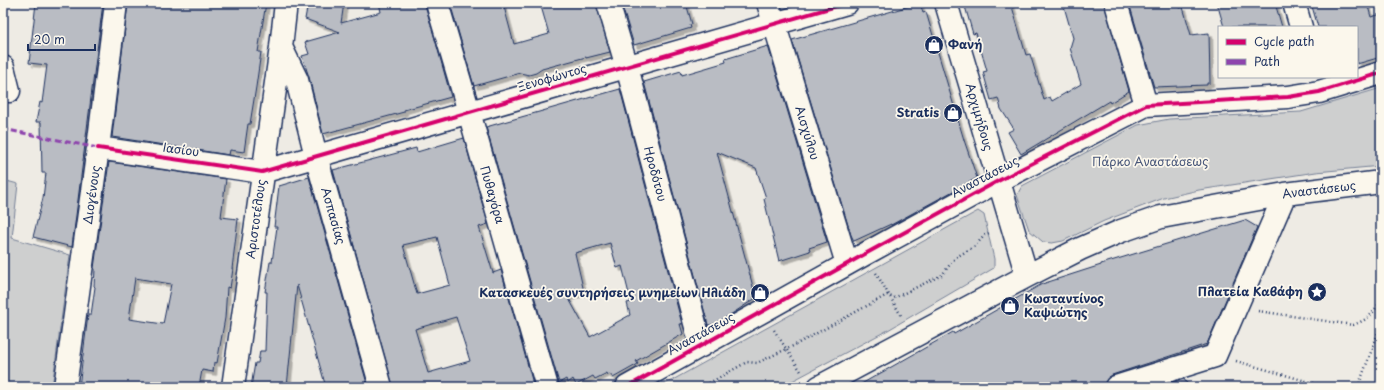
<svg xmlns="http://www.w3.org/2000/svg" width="1384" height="390" font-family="'Playpen Sans',sans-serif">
<defs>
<filter id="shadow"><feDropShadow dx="3.5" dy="3.5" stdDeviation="0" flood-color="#0004"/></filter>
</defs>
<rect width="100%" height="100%" fill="#eeebe4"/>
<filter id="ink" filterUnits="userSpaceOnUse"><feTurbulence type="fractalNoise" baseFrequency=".025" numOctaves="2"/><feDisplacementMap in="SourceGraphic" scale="8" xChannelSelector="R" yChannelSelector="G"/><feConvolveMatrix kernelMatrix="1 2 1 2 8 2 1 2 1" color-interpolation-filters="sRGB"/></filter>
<g filter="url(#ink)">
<!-- green -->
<path fill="#cecfcf" stroke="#747f96" d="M1381 88V166L1316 172 1199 190 1164 198 1104 221 1063 241 1052 243 1043 242 1029 230 1017 195 1022 186 1138 125 1169 119 1301 112Z
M3 180 18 184 12 238 70 255 52 387H3Z
M978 211 984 215 994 259V268L888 330 781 387H660Z"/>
<!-- building -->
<path fill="#b9bcc3" stroke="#1b2f5e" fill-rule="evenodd" filter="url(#shadow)" d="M36 3H103L72 247 33 237 43 198 46 173H42L41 122H36L40 102 42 103 47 65 29 63Z
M128 3H266L258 52H261L256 87 250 124H248L244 152 230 150 229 155 112 137Z
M308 3H344L341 23 381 12 379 3H425L451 97 404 110V112L323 134 309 77 302 56 309 54 305 42 340 32 305 19Z
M450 3H503L514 44 549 34 540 3H596L610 52 586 58V57L542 69 536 73 529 75 520 73 474 86Z
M621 3H686L692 24 690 25 691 28 634 45Z
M920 3 923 13 926 12 964 140 977 178 891 225V224L854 241 851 235 792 40Z
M964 3H1011L1026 55 1030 54 1044 100 1050 97 1052 101 1081 84 1070 48 1073 38 1063 3H1104L1129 91 1110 103 1109 101 1021 154 1008 132 1014 129 1001 109 998 98 991 100 983 72 987 71 976 33 973 34Z
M1129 3H1178L1180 8 1183 7 1191 35 1209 33 1210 83H1207V85L1154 87Z
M1217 3H1275L1282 27H1224Z
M1311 3H1367L1371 17 1381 14V57L1357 64V27H1318Z
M768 46 827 242 809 248 810 251 779 261 764 199 766 198 756 168 717 152 756 298 727 317 712 325H708L644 82 681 71 682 75 726 62 725 59Z
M620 89 682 324H680L683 334 636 361 638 364 613 378 610 374 608 375 607 373 595 379 593 376 576 385 573 379 568 383 566 379 559 383 486 127ZM610 243 617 268 622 266 631 302 627 303 630 315 590 337 568 297 584 292 575 253Z
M464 138 488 224 479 227 493 273 501 270 534 387H393L333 170 416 148 417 152ZM437 237 450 285 417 294 403 245ZM456 317 470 361 428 373 415 329Z
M109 162 226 179 221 217 238 219 232 269H233L230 288 227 287 225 318 217 363 214 362 213 372 202 370 199 387H79L88 315H91L95 287 94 286 95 269 94 268ZM135 278 171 284 163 324 129 319Z
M309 177 368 387H330L329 383 325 384 297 285 287 387H251L255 363H258L260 351H265L267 292H265L270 262H272L277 227H274L279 186Z
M1245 220 1257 227 1207 344 1112 375 1107 379 1104 387H856L953 332 954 334 1042 284 1101 265V264Z
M1184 379 1189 387H1158Z"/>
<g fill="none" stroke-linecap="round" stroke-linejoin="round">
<!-- minor casing -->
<g stroke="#1b2f5e" stroke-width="25">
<path id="minor" d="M437 3 469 112 547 387
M608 3 627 67 701 346
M768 3 847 264
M946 3 1027 276
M1116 3 1146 105
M1294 3 1301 27
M281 47 297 80 316 156 381 387
M3 67 9 91
M98 148 262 172 847 3
M65 387 98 148 116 3
M233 387 281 47 286 3
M627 387 865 254 998 181 1146 105 1288 97 1319 92 1381 73
M819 387 1027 276 1080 249 1121 231 1161 217 1285 194 1381 182
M1116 387 1215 356 1285 194"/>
</g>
<!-- path -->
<path stroke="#1b2f5e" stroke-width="2.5" stroke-dasharray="1 3" stroke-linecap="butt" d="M876 273 902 317
M1258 311 1353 325C1371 318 1370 316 1381 301
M774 330 802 373
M1236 361 1327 387
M702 387 747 362 757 363 795 345 887 295 894 298 942 275 955 258 975 246 985 235 991 232
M1358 387 1381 325"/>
<!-- minor -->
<use href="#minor" stroke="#fbf7ec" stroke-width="22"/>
<!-- quiet -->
<path stroke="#8e44ad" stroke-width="3" stroke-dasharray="6 3" stroke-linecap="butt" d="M3 129 98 148"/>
<!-- cycleway casing -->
<g stroke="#fbf7ec" stroke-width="6">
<path id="cycleway" d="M98 148 262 172 847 3
M627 387 865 254 998 181 1146 105 1288 97 1319 92 1381 73"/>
</g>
<!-- cycleway -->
<use href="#cycleway" stroke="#d6006c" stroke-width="4"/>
</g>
</g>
<!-- icons -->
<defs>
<g id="shop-disc" transform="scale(1)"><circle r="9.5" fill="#1b2f5e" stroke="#fbf7ec"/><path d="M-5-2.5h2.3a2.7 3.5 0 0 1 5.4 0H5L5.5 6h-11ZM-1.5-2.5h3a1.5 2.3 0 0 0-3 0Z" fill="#fff"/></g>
<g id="sight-disc" transform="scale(1)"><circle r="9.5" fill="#1b2f5e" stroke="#fbf7ec"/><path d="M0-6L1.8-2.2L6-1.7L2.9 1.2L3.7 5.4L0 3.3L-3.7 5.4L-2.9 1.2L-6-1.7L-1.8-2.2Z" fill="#fff"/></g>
</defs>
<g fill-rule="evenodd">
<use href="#shop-disc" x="934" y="45"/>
<use href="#shop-disc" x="953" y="113"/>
<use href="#sight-disc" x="1317" y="292"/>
<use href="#shop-disc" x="760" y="293"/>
<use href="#shop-disc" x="1010" y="306"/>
</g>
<g text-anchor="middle" stroke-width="3.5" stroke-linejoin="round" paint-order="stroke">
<!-- poi labels -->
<g font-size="12" font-weight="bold" fill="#1b2f5e" stroke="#fbf7ec" text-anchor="end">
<text x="948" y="49" text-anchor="start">Φανή</text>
<text x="939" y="117">Stratis</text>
<text x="1303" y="296">Πλατεία Καβάφη</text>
<text x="746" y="297">Κατασκευές συντηρήσεις μνημείων Ηλιάδη</text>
<text x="1024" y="303" text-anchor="start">Κωσταντίνος<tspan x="1024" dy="14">Καψιώτης</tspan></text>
</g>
<!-- street labels -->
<g font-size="12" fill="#1b2f5e" stroke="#fbf7ec">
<text transform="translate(552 78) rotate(-16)" y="4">Ξενοφώντος</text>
<text transform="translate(979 117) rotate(74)" y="4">Αρχιμήδους</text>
<text transform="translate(807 133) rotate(73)" y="4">Αισχύλου</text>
<text transform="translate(181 150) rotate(8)" y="4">Ιασίου</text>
<text transform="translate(655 174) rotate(75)" y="4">Ηροδότου</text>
<text transform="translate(985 177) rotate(-28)" y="4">Αναστάσεως</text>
<text transform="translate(1319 190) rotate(-7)" y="4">Αναστάσεως</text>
<text transform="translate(92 195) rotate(-82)" y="4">Διογένους</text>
<text transform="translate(492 195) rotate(74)" y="4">Πυθαγόρα</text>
<text transform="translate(333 216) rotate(74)" y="4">Ασπασίας</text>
<text transform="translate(256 219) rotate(-82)" y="4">Αριστοτέλους</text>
<text transform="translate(701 334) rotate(-29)" y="4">Αναστάσεως</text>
</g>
<!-- park labels -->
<g font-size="12" fill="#48577a" stroke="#fbf7ec">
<text x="1150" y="166">Πάρκο Αναστάσεως</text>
</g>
</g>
<!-- margin -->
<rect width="1384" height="390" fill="none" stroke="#fbf7ec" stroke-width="16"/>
<rect x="8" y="8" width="1368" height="374" fill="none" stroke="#1b2f5e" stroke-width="1.5" filter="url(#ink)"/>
<!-- legend -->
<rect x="1218" y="26" width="140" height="52" fill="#fbf7ec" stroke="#a1a7b3"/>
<rect x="1226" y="39" width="20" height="6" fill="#d6006c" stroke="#a1a7b3"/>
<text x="1254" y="46" font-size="12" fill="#1b2f5e">Cycle path</text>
<rect x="1226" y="59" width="20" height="6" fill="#8e44ad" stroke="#a1a7b3"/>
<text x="1254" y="66" font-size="12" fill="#1b2f5e">Path</text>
<!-- scale -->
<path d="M28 44v6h67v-6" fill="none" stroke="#1b2f5e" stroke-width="2"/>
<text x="34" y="44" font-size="12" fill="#1b2f5e" stroke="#fbf7ec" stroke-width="3" paint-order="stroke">20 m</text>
</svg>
